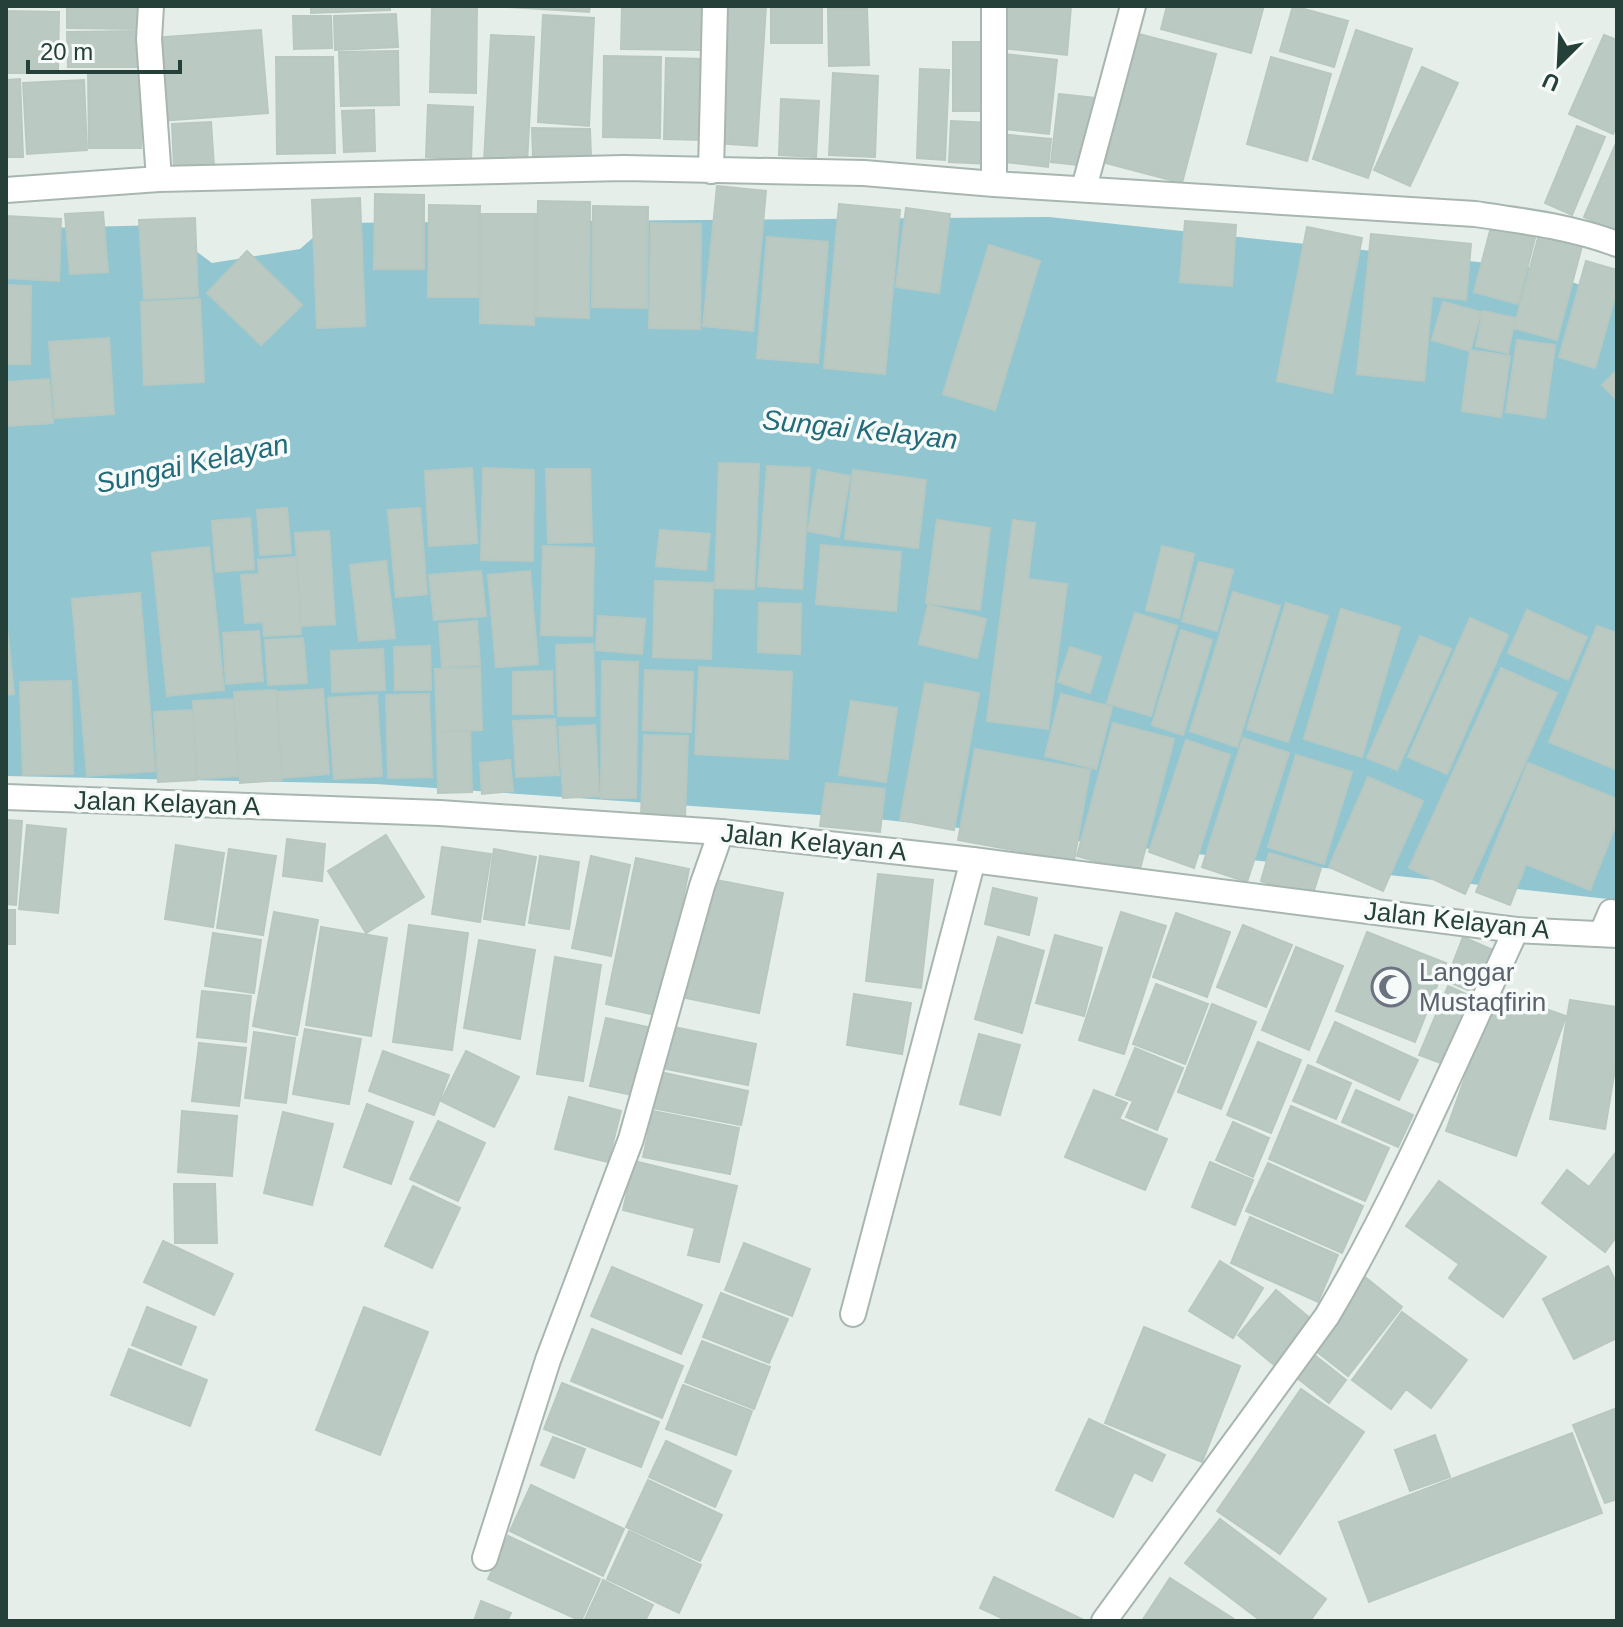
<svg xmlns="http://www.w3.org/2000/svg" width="1623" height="1627" font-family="Arial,sans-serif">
<rect width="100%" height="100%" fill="#e6eeea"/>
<!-- water -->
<path fill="#91c6d0" d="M1049 217 1535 268 1617 299V900L877 819 376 784 6 776V229L161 225 212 263 300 249 330 223Z"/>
<!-- building -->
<path fill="#bbc9c3" stroke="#b8c8c1" stroke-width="2" d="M67 6H138V29L67 28Z
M311 6H390V10L311 13Z
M432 6H477L476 93 430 92Z
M490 6H590L589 12Z
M622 6H703L702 50 621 49Z
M723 6H766L757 146 715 143Z
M771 6H822V43H771Z
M1005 6H1071L1067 55 1001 48Z
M1167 6H1253L1263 9 1251 53 1161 29Z
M1293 6 1348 21 1334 67 1280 51Z
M867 8 869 65 829 66 828 9Z
M6 11 59 12 58 73H6Z
M396 14 398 47 335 50 334 16Z
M543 15 594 18 589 126 538 122Z
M293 16H331L332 48 294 49Z
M261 30 268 113 160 121 153 38Z
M1356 30 1412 49 1368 178 1313 159Z
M137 31 138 67H68L67 32Z
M1131 32 1216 54 1182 183 1098 161Z
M491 35 534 37 527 163 484 161Z
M1604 35 1617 40V126L1613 134 1569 114Z
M953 42H987V111H953Z
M398 51 399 105 341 106 339 52Z
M1004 54 1057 60 1049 134 996 128Z
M604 56 661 57 660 138 603 137Z
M276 57H333L335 153 277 154Z
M1271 57 1331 74 1307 161 1247 144Z
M666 58 704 59 703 140 664 139Z
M1422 67 1458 83 1410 186 1374 170Z
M920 69 949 70 945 160 917 158Z
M140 72 141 148H89L88 73Z
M833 73 878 76 875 157 829 155Z
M20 79 23 157H6V80Z
M84 80 87 150 27 154 23 83Z
M1059 94 1095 98 1087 166 1051 162Z
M781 99 819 101 816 157 779 155Z
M428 105 473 107 471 160 426 157Z
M374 110 375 151 344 152 342 111Z
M951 121 991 123 990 164 949 162Z
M211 122 214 166 174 168 172 124Z
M1577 126 1605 137 1572 215 1545 203Z
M532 128 590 129 591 157H533Z
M999 134 1051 139 1048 167 996 161Z
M1617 141V232L1584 217Z
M717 186 766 191 753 331 703 326Z
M375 194 424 195V269H374Z
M360 198 365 326 317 328 312 200Z
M538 201 590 202 589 318 536 316Z
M839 204 900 210 885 374 824 368Z
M429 205 480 206 478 297H428Z
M593 206 648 207 647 308 592 307Z
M906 208 950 214 939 293 896 287Z
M103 212 108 272 70 274 65 214Z
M481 214H536L534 325 480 323Z
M6 216 61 219 59 281 6 278Z
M195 218 198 296 144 299 139 220Z
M1185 221 1236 225 1232 286 1180 282Z
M651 223 701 224 700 329 649 328Z
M1307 227 1362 238 1332 393 1277 381Z
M1491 227 1535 238 1518 304 1474 292Z
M1371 234 1471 244 1466 300 1432 296 1424 381 1357 374Z
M1539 234 1582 246 1557 340 1514 328Z
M767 237 828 242 818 363 757 358Z
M989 245 1040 261 995 410 943 394Z
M247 251 302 305 261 345 207 293Z
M1586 261 1617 270V290L1595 368 1559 357Z
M6 285 31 286 30 364H6Z
M200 299 204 382 144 385 141 302Z
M1443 302 1481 312 1470 351 1432 340Z
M1483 311 1515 318 1508 353 1476 346Z
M109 338 114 414 55 418 49 342Z
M1517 340 1555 345 1545 418 1506 412Z
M1470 350 1510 356 1501 417 1462 411Z
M1617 370V400L1602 385Z
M49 379 53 423 6 426V382Z
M719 463 759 464 754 589 715 588Z
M767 466 810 468 802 589 758 586Z
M472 468 477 543 429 546 425 471Z
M483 468 534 470 533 561 481 560Z
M546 469H590L592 542 548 543Z
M818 470 850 476 839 537 808 531Z
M853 470 926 480 918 548 845 539Z
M287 508 291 553 260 555 257 510Z
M420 508 427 594 396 597 388 510Z
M250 518 254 569 216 572 212 521Z
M937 520 990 528 980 610 926 603Z
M1013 520 1035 523 1028 579 1067 584 1048 729 987 721Z
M660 530 710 534 706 570 656 566Z
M329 531 335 624 302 626 295 533Z
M821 545 901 552 896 611 816 604Z
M543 546 594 548 592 636 541 635Z
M1162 546 1194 554 1179 618 1146 610Z
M209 547 224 690 167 696 152 553Z
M296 557 301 634 264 636 263 622 245 623 241 575 259 574 258 560Z
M386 561 395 638 359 641 350 565Z
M1199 562 1233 570 1217 631 1182 621Z
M481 571 486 616 434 620 429 575Z
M530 571 538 664 496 667 488 575Z
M655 581 713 583 711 659 653 657Z
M1233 592 1280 606 1237 747 1190 731Z
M140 593 155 771 87 776 72 599Z
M759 603 801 604 800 654 758 652Z
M1286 603 1328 616 1288 742 1247 729Z
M928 605 986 619 977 658 919 644Z
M1341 609 1400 627 1362 757 1304 739Z
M1527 610 1587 637 1568 680 1508 653Z
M1135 613 1177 626 1151 716 1107 703Z
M598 616 645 619 642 654 596 650Z
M6 618 14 694 6 695Z
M1470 618 1508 635 1447 774 1408 757Z
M477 621 480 665 442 667 439 624Z
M1597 626 1617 633V764L1615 769 1549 742Z
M1181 630 1212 640 1183 735 1152 725Z
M259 631 263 681 226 684 223 633Z
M1420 636 1451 649 1397 770 1367 758Z
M303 638 307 683 268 685 265 640Z
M593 644 595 716H558L556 645Z
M430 646 431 690H395L394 647Z
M1070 647 1101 657 1090 693 1058 682Z
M383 649 385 690 332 692 331 651Z
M602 661 638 662 636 798H601Z
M699 667 792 672 788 759 695 754Z
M480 668 482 730 437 731 435 669Z
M1501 668 1557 693 1465 894 1409 868Z
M645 670 693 672 691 732 643 730Z
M552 671 553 714H513V672Z
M71 681 73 774 23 775 20 682Z
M925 683 979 693 954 830 900 820Z
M323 689 329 774 282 778 277 692Z
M276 690 282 780 240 783 234 692Z
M429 694 432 777 388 778 386 695Z
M1061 694 1112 707 1096 769 1045 756Z
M377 695 382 776 334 779 328 698Z
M233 699 238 776 198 779 193 701Z
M851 701 897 708 886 782 839 775Z
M192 710 196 780 158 782 154 712Z
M555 719 559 775 516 777 513 721Z
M1113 723 1174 739 1139 873 1077 856Z
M595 725 599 796 563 798 559 727Z
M437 732H470L472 792 438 793Z
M644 735 688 736 685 817 641 816Z
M1243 738 1289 753 1247 882 1202 867Z
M1186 740 1230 755 1194 868 1149 852Z
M975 749 1090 770 1074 861 958 840Z
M1296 755 1352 772 1324 864 1268 847Z
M510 760 513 791 482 794 480 763Z
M1528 763 1617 799V822L1590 890 1526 864 1510 905 1476 892Z
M1368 777 1423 801 1383 891 1329 867Z
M826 783 885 789 880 832 820 826Z
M6 820 22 821 16 905 6 904Z
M27 825 66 829 58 913 19 909Z
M386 835 424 897 366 933 328 871Z
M287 839 325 844 322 881 283 876Z
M176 845 224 853 213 927 165 919Z
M442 847 491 854 480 922 432 914Z
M229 849 276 856 263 935 217 928Z
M494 849 536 857 524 925 484 919Z
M1269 853 1321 868 1312 897 1261 881Z
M540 856 579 862 569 929 529 923Z
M591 856 630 865 611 956 572 948Z
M636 858 689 869 660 1016 606 1004Z
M878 874 933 880 921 988 866 981Z
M711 879 783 893 759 1013 686 998Z
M993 888 1037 898 1029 935 985 924Z
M6 910H15V944H6Z
M274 912 318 920 297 1035 253 1026Z
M1121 912 1166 926 1124 1054 1079 1040Z
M1176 913 1230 932 1207 997 1153 977Z
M409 925 468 933 452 1050 393 1042Z
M1243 925 1292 945 1266 1007 1217 987Z
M321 927 387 938 371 1036 306 1025Z
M1367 932 1446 963 1415 1042 1336 1011Z
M213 933 261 940 254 993 205 986Z
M1055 935 1102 948 1084 1016 1036 1003Z
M998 937 1044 951 1022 1033 975 1019Z
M1463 937 1493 950 1475 993 1446 981Z
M479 940 535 950 520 1039 464 1028Z
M1296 947 1343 966 1309 1050 1262 1030Z
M555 957 601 965 583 1081 537 1074Z
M1156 984 1208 1004 1185 1064 1133 1044Z
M1448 986 1475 998 1446 1065 1419 1055Z
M202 991 251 996 246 1042 197 1037Z
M1496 991 1566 1016 1516 1156 1446 1131Z
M854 994 911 1003 902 1054 847 1045Z
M1570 1000 1617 1007V1057L1605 1129 1550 1119Z
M1212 1004 1256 1022 1221 1109 1178 1092Z
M606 1018 652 1028 637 1096 590 1086Z
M1335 1022 1418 1060 1399 1100 1317 1062Z
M674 1027 756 1044 748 1085 666 1069Z
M305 1029 361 1039 349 1104 293 1094Z
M254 1032 295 1038 286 1103 245 1098Z
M979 1034 1020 1045 1000 1115 960 1104Z
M1258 1042 1301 1060 1271 1133 1227 1115Z
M199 1043 246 1048 239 1106 192 1101Z
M1135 1048 1183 1068 1157 1130 1126 1117 1133 1101 1116 1095Z
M383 1051 449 1075 434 1115 369 1091Z
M466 1051 519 1077 494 1127 441 1101Z
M1308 1065 1351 1083 1336 1119 1293 1101Z
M660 1072 748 1091 741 1125 652 1108Z
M1094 1090 1127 1103 1119 1119 1167 1139 1145 1190 1065 1157Z
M1356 1090 1413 1115 1398 1147 1342 1122Z
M569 1097 621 1111 608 1162 555 1149Z
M367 1104 413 1122 391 1184 344 1167Z
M1291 1106 1389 1148 1365 1201 1269 1159Z
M182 1111 237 1116 232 1176 178 1172Z
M653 1111 739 1128 730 1174 643 1157Z
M283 1112 333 1124 312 1205 264 1193Z
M438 1121 485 1143 458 1201 410 1179Z
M1233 1122 1269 1138 1253 1177 1216 1160Z
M1617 1151V1236L1605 1252 1542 1203 1567 1170 1589 1187Z
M634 1161 737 1186 719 1262 688 1255 695 1228 623 1210Z
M1210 1162 1253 1180 1235 1225 1192 1207Z
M1268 1163 1363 1206 1342 1253 1246 1211Z
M1439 1181 1546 1257 1503 1317 1449 1278 1459 1264 1406 1226Z
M174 1184H215L217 1243H175Z
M413 1186 460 1208 432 1268 385 1246Z
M1250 1217 1338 1255 1318 1302 1231 1263Z
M163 1241 233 1274 214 1315 144 1282Z
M744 1243 810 1269 792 1316 725 1290Z
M1220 1261 1263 1288 1233 1338 1189 1311Z
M1608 1266 1617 1284V1338L1574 1359 1543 1299Z
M612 1267 702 1305 681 1354 591 1316Z
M1365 1277 1402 1307 1348 1376 1311 1347Z
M1276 1290 1317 1324 1279 1369 1238 1335Z
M721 1293 788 1319 769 1363 703 1337Z
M147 1307 196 1327 181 1365 132 1345Z
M364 1307 428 1332 380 1455 316 1430Z
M1402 1312 1467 1360 1431 1408 1406 1389 1391 1409 1352 1380Z
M1144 1327 1240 1366 1202 1462 1105 1423Z
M592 1329 683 1366 662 1418 571 1381Z
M702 1341 770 1367 754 1409 685 1382Z
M129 1349 207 1380 190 1426 111 1395Z
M1308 1350 1346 1380 1329 1403 1291 1373Z
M562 1383 659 1422 641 1467 544 1429Z
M683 1385 752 1411 736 1455 666 1429Z
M1301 1389 1364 1432 1280 1554 1217 1511Z
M1617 1408V1499L1605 1503 1573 1425Z
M1089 1419 1165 1455 1152 1481 1134 1472 1113 1517 1056 1490Z
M1572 1433 1602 1513 1369 1602 1339 1522Z
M1435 1435 1450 1477 1410 1491 1395 1450Z
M553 1437 585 1449 574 1478 541 1465Z
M666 1441 731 1471 715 1507 649 1477Z
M648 1480 722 1515 700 1561 626 1527Z
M531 1485 624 1529 603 1576 510 1531Z
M1220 1519 1326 1599 1310 1621H1261L1185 1563Z
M629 1531 701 1565 679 1613 607 1579Z
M508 1536 600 1579 581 1621 488 1579Z
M994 1577 1084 1620 1083 1621H1008L980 1608Z
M1170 1578 1234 1619 1233 1621H1142Z
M603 1580 653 1605 645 1621 585 1619Z
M481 1601 511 1613 507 1621H474Z"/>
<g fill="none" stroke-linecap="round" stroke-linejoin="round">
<!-- minor casing -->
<g stroke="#a8b6b1" stroke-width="28">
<path id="minor" d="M151 6 149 39 159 179
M711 171 715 6
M994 184V6
M1084 188 1133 6
M6 190 159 179 624 168 864 173 994 184 1475 214C1524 221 1571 227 1617 244
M1602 933 1611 912
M853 1314 973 860
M485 1558 548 1360 631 1139 702 886 721 832
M1104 1621 1327 1316C1400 1193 1456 1059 1516 930"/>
</g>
<!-- tertiary casing -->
<g stroke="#a8b6b1" stroke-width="28">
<path id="tertiary" d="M6 797 440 813 721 832 973 860 1516 930 1617 935"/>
</g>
<!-- minor -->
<use href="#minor" stroke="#fff" stroke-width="24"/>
<!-- tertiary -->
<use href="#tertiary" stroke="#fff" stroke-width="24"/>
</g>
<!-- icons -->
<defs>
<g id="mosque-ring" transform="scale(2)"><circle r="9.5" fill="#f6faf8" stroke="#6b7280" stroke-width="1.5"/><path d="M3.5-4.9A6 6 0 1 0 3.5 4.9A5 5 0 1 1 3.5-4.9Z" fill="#6b7280"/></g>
</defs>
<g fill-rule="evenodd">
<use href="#mosque-ring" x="1391" y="987"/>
</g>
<g text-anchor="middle" stroke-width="7" stroke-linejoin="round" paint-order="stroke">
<!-- street labels -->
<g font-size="26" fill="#254039" stroke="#f6faf8">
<text transform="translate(167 803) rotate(2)" y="9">Jalan Kelayan A</text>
<text transform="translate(814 842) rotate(6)" y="9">Jalan Kelayan A</text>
<text transform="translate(1457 920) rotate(6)" y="9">Jalan Kelayan A</text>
</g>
<!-- worship labels -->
<g font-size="26" fill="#5b616d" stroke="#f6faf8" text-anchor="start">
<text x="1419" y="981">Langgar<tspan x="1419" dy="30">Mustaqfirin</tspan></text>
</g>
<!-- water labels -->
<g font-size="28" font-style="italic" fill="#216b7a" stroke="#f6faf8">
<text transform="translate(860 429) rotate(6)" y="10">Sungai Kelayan</text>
<text transform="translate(192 463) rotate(-12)" y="10">Sungai Kelayan</text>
</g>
</g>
<!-- border -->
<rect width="1623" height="1627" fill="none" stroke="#254039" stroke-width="16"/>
<!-- north arrow -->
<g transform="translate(1559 64) rotate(204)" stroke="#f6faf8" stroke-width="6" paint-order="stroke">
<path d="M0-6L14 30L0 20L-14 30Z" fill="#254039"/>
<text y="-12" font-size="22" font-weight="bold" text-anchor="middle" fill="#254039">U</text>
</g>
<!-- scale -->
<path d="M28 60v12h152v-12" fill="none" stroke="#254039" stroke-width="4"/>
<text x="40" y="60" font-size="24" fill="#254039" stroke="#f6faf8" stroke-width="6" paint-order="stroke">20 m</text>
</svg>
